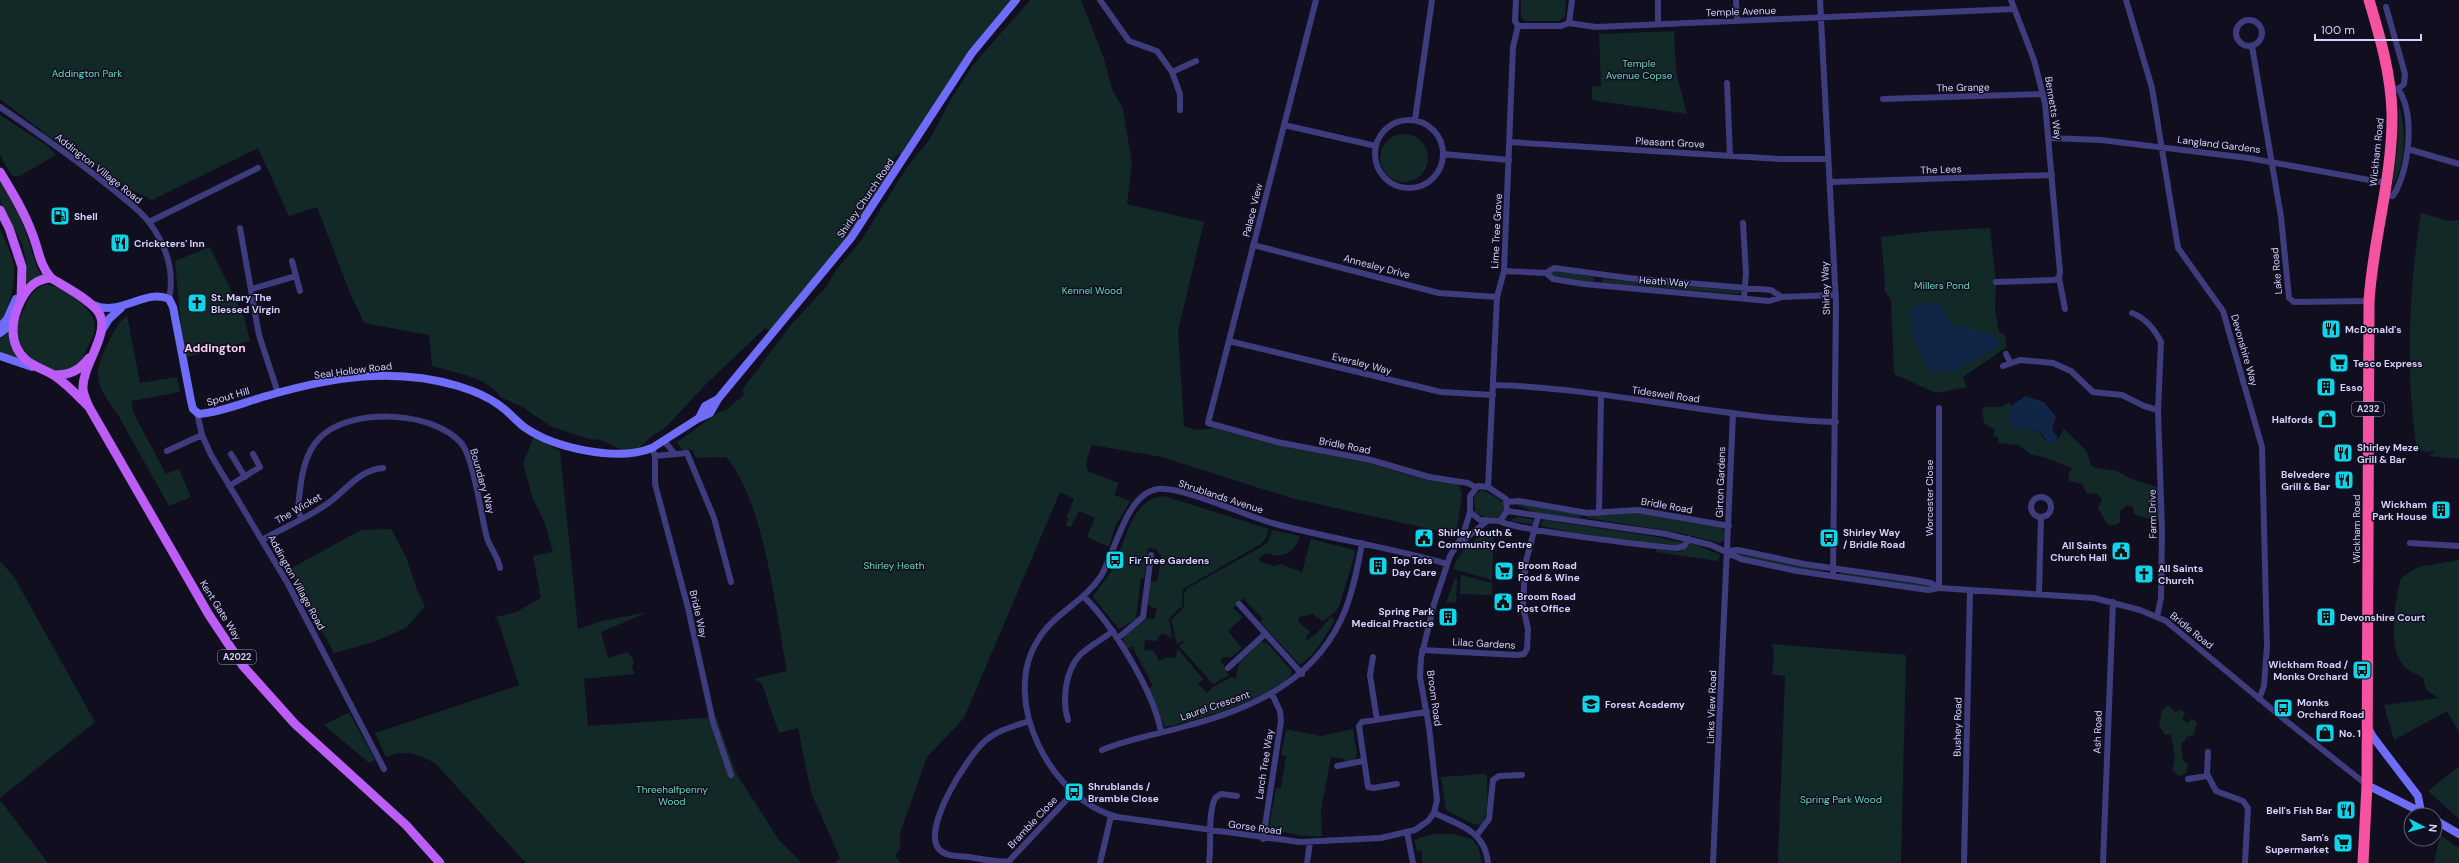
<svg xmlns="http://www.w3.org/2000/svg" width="2459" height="863" font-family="'DM Sans',sans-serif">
<rect width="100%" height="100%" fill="#110e20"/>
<!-- green -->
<path fill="#122928" d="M0 0H1018L1011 6 902 154H898L892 162 897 164 839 248 771 331 765 328 705 385 666 427 651 437 633 454 600 440 588 439 550 426 521 406 500 397C492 379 450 371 432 366L429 335 364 323 350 293 317 207 289 216 258 148 152 200 111 180 86 158 54 140 0 99Z
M1030 0H1081L1104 59 1112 89 1123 109 1132 164 1127 204 1204 222 1178 331 1184 426 1196 430 1213 428 1273 444 1369 463 1427 480 1459 484 1462 494 1457 528 1455 532 1449 531 1448 533 1291 498 1162 457 1092 445C1089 454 1083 464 1089 472L1119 483 1114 495 1130 501 1115 527 1109 547 1087 537 1095 518 1079 511 1071 527 1066 525 1068 519 1066 518 1074 499 1060 492 964 718 927 757 900 833V849L895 856 901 863H834L840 858 811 792 798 728 779 733 762 684 754 679 787 671C776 613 764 499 726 457L696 458 692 450H682L677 442 719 412 726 410 744 395 742 390 790 326 826 287 836 270 860 242 907 167 930 139 951 99 973 65Z
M1521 0H1566L1565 16 1559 21H1525L1521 17Z
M1674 31 1676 72 1687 114 1592 100V87L1601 86 1599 34Z
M2399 105C2407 132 2405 164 2392 189L2398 143Z
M0 115 48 146 56 155 18 177 11 175 0 155Z
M1380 158a24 24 0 1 1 48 0a24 24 0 1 1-48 0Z
M0 180 21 217 38 270 44 276 26 287 27 264 22 244 0 200Z
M2421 213 2449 221 2459 220V459L2429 456 2435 450 2426 452 2417 449C2405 377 2409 285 2421 213Z
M1990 228 1996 282 1995 309 1999 332 2005 335 2007 347 1963 377 1967 387 1936 393 1894 374 1891 300 1884 290 1885 281 1881 237 1932 231Z
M0 229C13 257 19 269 10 300 7 308 5 315 0 322Z
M210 247 244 317 250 341 187 357 181 327 175 261Z
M1554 270 1593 277 1595 280 1591 282 1550 275 1551 271Z
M1602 279H1605L1742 291 1738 294 1606 283 1602 282Z
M47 284C63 288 95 308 95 326 95 335 89 344 85 352 83 357 81 365 76 368 55 379 20 359 16 336 15 327 21 316 25 307 30 296 34 288 47 284Z
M127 315 140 383 177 377 180 392 131 401 134 414 166 474 179 469 191 497 169 506 117 413C96 385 92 377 107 345 113 333 117 324 127 315Z
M9 333 11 347 24 362 0 352V338Z
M2009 402 2022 429C2034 427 2041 432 2046 442L2057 441 2064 429 2086 450 2091 465 2096 468 2117 471 2127 477 2159 488V520C2151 519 2140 517 2134 514L2133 507 2126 505 2120 511V522L2116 525H2108L2098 508 2102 499 2096 493 2087 494 2082 484 2069 481 2068 476 2072 468 2043 457 2032 455 2018 445 1998 443V438L1993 435 1995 430 1984 423 1982 410 1985 407H2001Z
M534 437 560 451 578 629 602 621 648 612 601 632 608 658 628 652 634 661 632 667 635 674 584 679 588 726 716 717 736 773 779 840 802 863H526L436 764C419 754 405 749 386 757L375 733 519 685 498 620 495 617 516 612 541 598 533 556 553 552 545 524 532 496 523 463Z
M1482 489 1503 502 1504 511 1498 517H1485L1475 512 1474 496Z
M1164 496 1269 529 1266 538 1261 544 1183 589 1182 606 1169 618 1172 638 1162 633 1156 641 1145 640 1144 650 1154 651 1159 661 1168 657 1176 658 1177 648 1203 679 1198 684 1207 693 1213 687 1232 677 1236 678 1239 663 1261 642 1268 644 1292 671 1291 675C1269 699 1198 720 1165 727L1148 689 1153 686 1132 646 1127 649 1123 640 1124 636 1148 618 1154 619 1157 609 1150 606 1148 602 1150 581 1157 582 1158 579 1161 557 1156 549 1148 548 1144 578H1141L1136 619 1119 629 1093 597C1099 587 1107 579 1113 568 1125 545 1131 498 1164 496Z
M1519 503 1580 515 1582 517 1580 518 1538 513 1515 504Z
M1630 511 1722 528 1725 532V539L1720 543 1680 533 1588 518V515Z
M1517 517 1532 519 1533 524 1509 521Z
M1544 520 1651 536 1683 543 1679 545C1634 542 1586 536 1542 526L1540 523Z
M391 529 406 557 417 590 425 606 406 628 373 642 334 653 288 570 361 530Z
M1272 530 1300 536C1295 553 1282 559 1266 553L1259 558 1261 562 1274 566 1281 564 1302 572 1311 539 1354 550 1355 554 1339 606 1335 612 1323 621 1312 614 1299 617 1298 621 1310 632 1306 637 1307 640 1316 634 1330 618H1333L1334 621C1329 631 1310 663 1299 664L1260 622 1263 619 1243 598 1233 608 1243 617 1228 631 1242 648 1232 657H1223L1221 661 1229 675 1213 684 1179 646 1188 638 1177 644 1171 620 1184 607V594L1186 589 1263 546 1268 541Z
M1494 530 1492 580 1453 569C1458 552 1476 535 1494 530Z
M1692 543 1720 555 1718 561 1655 552 1657 549 1679 552Z
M1734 552 1828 570V571L1806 570 1736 555Z
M2459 560V733L2447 711 2394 740 2384 705 2439 698 2426 690 2423 678C2417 674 2409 671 2404 666 2387 650 2395 598 2401 578L2418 567Z
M0 561 14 577 95 722 0 798Z
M1839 571 1933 585 1932 587H1924L1840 575Z
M1461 575 1492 583V595L1460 594Z
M1455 578 1457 579 1456 602 1446 603Z
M1772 644 1906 655 1901 863H1778L1785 676 1772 674 1774 656Z
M2168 705 2175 712 2182 710 2185 714 2182 719 2188 723 2191 719 2197 722 2194 735 2186 737 2185 741 2181 743 2183 760 2188 765 2186 773 2180 776 2172 771 2175 757 2171 734 2165 735 2159 726 2162 710Z
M349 712 375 760 369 763 324 725Z
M1286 729 1321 736 1353 729 1357 755 1355 759 1346 762 1345 759 1331 757 1321 810 1322 836H1305L1272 830 1269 828 1276 788H1281L1286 756 1281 755Z
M2459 766V819L2428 791Z
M1484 774 1487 776C1487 791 1490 813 1481 825L1471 823 1446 810 1441 777Z
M0 800 48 863H0Z
M1432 834H1452L1472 839 1479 849 1482 863H1422V851H1417L1414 840Z
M2440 835 2459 848V863H2434Z"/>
<!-- water -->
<path fill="#112646" d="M1935 302 1944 308 1950 324 1994 335 1998 339 1999 346 1953 372H1934C1918 360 1911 332 1910 313L1912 308C1916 306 1930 303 1935 302Z
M2026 396 2044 402 2056 417 2052 430 2058 437 2053 445C2045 444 2046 436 2039 432 2029 426 2018 431 2008 424L2012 405Z"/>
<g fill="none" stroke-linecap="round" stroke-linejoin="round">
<!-- street -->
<path stroke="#3e3c7c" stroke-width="6" d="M1100 0 1129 41 1157 51 1172 72 1180 94V110
M1316 0 1208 423 1277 442 1371 460 1429 477 1468 483 1475 487
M1658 0V24
M1736 0 1737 21
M1820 0 1836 303 1833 576
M2011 0 2034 60 2045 103 2060 272 2059 278 2065 309
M2126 0 2152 88 2178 248 2223 311 2262 447 2267 646 2264 686 2259 699
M2386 7 2405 74 2404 84 2398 89
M2236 33a13 13 0 1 1 26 0a13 13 0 1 1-26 0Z
M1569 23 1572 0
M1518 26H1561L1569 23 1596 27 2014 9
M2252 46 2281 217 2289 298 2294 302 2369 301
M1172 72 1196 61
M1727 83 1730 155
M1883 99 2043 94
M0 107C39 134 79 161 116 192 127 201 140 210 149 222 166 245 175 271 169 299
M1415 120 1432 0
M1375 154a34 34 0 1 1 68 0a34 34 0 1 1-68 0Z
M1284 125 1376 146
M2049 138 2101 140 2248 158 2386 183
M1510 142 1780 159H1828
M2408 149 2459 164
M1443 154 1509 160
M1831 182 2052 175
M2384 195 2393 196C2409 170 2416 115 2398 89L2390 88
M149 222 258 168
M1743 223 1746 273 1744 298
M240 228 259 335 278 393
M1253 245 1439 293 1497 297
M292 261 300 291
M1504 271 1546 273 1553 279 1584 284 1769 301 1782 297 1836 295
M1546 273 1554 268 1628 278 1771 290 1782 297
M1996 282 2054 280 2059 278
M252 289 296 276
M2132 313C2145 318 2155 330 2161 342L2158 410
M1229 341 1441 392 1493 395
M2006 354 2010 362
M2003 366 2020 360 2053 363 2071 371 2093 392 2122 395 2144 406 2158 410 2162 530 2161 598 2157 617
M1493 385C1608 388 1721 419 1836 422
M197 413 202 435 211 455 288 584 384 769
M664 441 675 454
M652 448 655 456 687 453 714 518 731 582
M167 451 202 435
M231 454 245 477
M655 456V484L688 608 713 722 731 775
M229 486 260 467 253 454
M1478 486 1488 487 1506 499 1507 511 1500 521 1480 520 1470 512V496Z
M1488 487 1497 297 1504 271 1513 47 1518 26 1515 21 1516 0
M2031 507a10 10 0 1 1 20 0a10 10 0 1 1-20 0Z
M1507 502 1519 501 1587 513 1638 510 1729 526
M1507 511 1666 534 1711 545 1741 559 1797 571 1928 590 1939 588 2094 598 2140 610 2166 621 2285 720 2367 785
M1599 513 1601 395
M301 518C296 508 300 493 301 482 304 464 309 446 324 434 356 408 434 411 462 444 474 460 481 516 487 538 490 548 498 556 500 568
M1500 521C1512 530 1652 546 1677 548L1684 546 1689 539
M262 540C283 528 307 518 327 504 346 491 358 470 383 468
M1460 543 1487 521
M2410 543 2459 546
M1728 551 1738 550 1804 564 1915 580 1931 583 1939 588
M1447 564C1390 547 1330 539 1272 523 1246 516 1182 486 1158 489 1126 493 1115 553 1101 576 1084 602 1053 614 1038 640 999 701 1052 800 1117 817L1300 842 1381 838 1415 830 1428 821 1434 813 1437 800 1429 727 1420 677 1421 658 1434 604 1450 556 1463 535 1470 512
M1939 588V408
M2039 594 2041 517
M1084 597C1113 625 1154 692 1161 732
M1239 604 1302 674
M1118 638 1143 617 1151 555
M1422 650 1518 655 1524 654 1527 649 1528 629 1523 607 1525 565 1538 516
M1373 657 1370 675 1377 720
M1228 668 1265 634
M1068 720C1062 701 1065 671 1080 655 1089 646 1103 639 1113 631
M1029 721C1014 726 998 730 985 741 968 756 923 826 938 848 944 857 960 856 969 857 981 859 997 863 1009 861L1072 794
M1102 750C1131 738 1160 734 1190 725 1257 707 1320 677 1346 608 1354 587 1358 565 1362 543
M2208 752 2207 774 2216 791 2243 801 2248 808 2245 863
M1337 766 1363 761
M2188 779 2207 776
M1397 784 1373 788 1368 787 1359 726 1362 722 1427 712
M1434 813C1460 825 1485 831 1488 863
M1407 832 1413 863
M1477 835 1489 819 1493 780 1499 776 1522 775
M1263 839 1281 721 1280 711 1272 694
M1100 863 1111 816
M1209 863C1212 842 1207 818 1215 798L1221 794 1237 796
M1307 863 1310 842
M1713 863 1733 413
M1964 863 1970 591
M2103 863 2113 602"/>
<!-- secondary -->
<path stroke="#6f6cf7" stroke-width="8" d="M93 305C120 317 146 288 169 299L173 307 191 401 193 409 199 414C223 412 247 401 270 395 332 377 394 367 458 386 471 390 487 396 499 405 508 411 515 420 524 427 554 448 617 462 652 448L699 418 710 413 718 399 851 238 972 53 1016 0
M0 327 7 319 16 299
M101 332 109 319 121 308
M0 333 10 326 14 318
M0 356 32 367
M699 418 705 406 718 399
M2368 728 2373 737 2418 796 2421 812
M2367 785 2427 815
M2435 820 2459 834"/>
<!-- primary -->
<path stroke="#bc5df6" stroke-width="9" d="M0 172C12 192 24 211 32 233 39 250 39 264 51 278
M0 210 9 228 22 267 21 300
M54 375C70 375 79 371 89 358
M89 407C78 396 68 385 55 376 46 370 34 367 26 360 8 344 11 320 21 300 28 287 36 279 51 278 64 286 91 300 99 313 111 334 81 366 83 390 84 396 87 402 89 407L209 615 243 666 295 724 406 825 440 863"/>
<!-- highway -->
<path stroke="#f552a1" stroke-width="11" d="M2363 863 2367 785 2369 301C2373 238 2393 177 2392 113 2391 74 2380 37 2369 0"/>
</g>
<!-- icons -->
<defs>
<g id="fuel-square" transform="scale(1)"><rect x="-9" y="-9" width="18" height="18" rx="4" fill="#0ed5ea" stroke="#110e20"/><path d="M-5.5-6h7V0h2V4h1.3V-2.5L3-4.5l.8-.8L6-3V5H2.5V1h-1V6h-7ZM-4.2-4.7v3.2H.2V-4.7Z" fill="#111"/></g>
<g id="restaurant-square" transform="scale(1)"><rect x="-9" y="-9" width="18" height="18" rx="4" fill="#0ed5ea" stroke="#110e20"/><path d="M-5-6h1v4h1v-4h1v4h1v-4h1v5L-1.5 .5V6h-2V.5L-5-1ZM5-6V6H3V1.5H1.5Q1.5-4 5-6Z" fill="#111"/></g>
<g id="church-square" transform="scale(1)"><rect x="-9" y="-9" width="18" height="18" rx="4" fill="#0ed5ea" stroke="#110e20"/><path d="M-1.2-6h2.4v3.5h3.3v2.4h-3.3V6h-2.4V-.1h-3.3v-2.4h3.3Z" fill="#111"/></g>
<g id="supermarket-square" transform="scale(1)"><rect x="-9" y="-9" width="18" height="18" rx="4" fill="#0ed5ea" stroke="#110e20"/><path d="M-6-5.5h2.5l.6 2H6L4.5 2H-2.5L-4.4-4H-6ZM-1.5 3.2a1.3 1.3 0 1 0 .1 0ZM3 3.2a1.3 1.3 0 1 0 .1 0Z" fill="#111"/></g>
<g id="building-square" transform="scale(1)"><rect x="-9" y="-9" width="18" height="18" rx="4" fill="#0ed5ea" stroke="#110e20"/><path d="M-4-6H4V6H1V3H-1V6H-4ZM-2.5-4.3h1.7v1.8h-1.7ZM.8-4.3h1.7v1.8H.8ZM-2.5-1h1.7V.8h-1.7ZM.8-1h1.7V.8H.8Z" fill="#111"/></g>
<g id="shop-square" transform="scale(1)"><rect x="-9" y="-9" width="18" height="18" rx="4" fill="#0ed5ea" stroke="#110e20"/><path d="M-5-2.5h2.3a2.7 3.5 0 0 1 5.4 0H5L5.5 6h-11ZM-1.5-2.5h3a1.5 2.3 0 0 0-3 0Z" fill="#111"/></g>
<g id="civic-square" transform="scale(1)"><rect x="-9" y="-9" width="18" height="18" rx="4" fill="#0ed5ea" stroke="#110e20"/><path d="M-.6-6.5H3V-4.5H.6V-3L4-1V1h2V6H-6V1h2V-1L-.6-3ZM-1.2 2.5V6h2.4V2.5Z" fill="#111"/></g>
<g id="bus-square" transform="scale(1)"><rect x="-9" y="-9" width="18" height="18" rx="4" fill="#0ed5ea" stroke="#110e20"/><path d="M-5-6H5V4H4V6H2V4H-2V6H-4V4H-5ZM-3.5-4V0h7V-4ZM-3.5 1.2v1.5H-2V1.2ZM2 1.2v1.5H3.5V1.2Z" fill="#111"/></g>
<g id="school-square" transform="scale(1)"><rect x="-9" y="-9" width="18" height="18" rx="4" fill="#0ed5ea" stroke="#110e20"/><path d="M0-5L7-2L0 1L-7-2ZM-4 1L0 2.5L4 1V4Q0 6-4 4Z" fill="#111"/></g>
</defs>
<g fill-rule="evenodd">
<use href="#fuel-square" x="60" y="216"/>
<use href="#restaurant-square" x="120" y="243"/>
<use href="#church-square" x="197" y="303"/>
<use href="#restaurant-square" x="2331" y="329"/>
<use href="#supermarket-square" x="2339" y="363"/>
<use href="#building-square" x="2326" y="387"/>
<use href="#shop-square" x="2327" y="419"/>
<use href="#restaurant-square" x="2343" y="453"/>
<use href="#restaurant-square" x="2344" y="480"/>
<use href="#building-square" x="2441" y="510"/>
<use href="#civic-square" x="1424" y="538"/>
<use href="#bus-square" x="1829" y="538"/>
<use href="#civic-square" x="2121" y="551"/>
<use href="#bus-square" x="1115" y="560"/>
<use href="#building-square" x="1378" y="566"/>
<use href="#supermarket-square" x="1504" y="571"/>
<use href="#church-square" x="2144" y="574"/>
<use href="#civic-square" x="1503" y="602"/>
<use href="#building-square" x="1448" y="617"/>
<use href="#building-square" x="2326" y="617"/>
<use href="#bus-square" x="2362" y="670"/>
<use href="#school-square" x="1591" y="704"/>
<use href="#bus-square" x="2283" y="708"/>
<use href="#shop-square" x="2325" y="733"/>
<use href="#bus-square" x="1074" y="792"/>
<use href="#restaurant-square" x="2346" y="810"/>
<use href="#supermarket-square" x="2343" y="843"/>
</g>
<g text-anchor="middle" stroke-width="3" stroke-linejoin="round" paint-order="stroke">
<!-- shield labels -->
<g fill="#110e20" stroke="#9a96ba" stroke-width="1">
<rect x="2352" y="402" width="32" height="14" rx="3"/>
<rect x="218" y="650" width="38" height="14" rx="3"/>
</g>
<g font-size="9" font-weight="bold" fill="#d5d0fc">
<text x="2368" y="412">A232</text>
<text x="237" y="660">A2022</text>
</g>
<!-- street labels -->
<g font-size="10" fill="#d5d0fc" stroke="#110e20">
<text transform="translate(1741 11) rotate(-2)" y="4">Temple Avenue</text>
<text transform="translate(1963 87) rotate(-1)" y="4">The Grange</text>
<text transform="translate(2054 108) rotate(81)" y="4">Bennetts Way</text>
<text transform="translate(1670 142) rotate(3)" y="4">Pleasant Grove</text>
<text transform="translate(2219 144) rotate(7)" y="4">Langland Gardens</text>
<text transform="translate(2376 152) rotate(-84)" y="4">Wickham Road</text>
<text transform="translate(99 168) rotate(38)" y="4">Addington Village Road</text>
<text transform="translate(1941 169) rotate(-2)" y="4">The Lees</text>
<text transform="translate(865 198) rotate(-56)" y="4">Shirley Church Road</text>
<text transform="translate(1252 210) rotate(-76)" y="4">Palace View</text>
<text transform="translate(1496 231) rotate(-87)" y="4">Lime Tree Grove</text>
<text transform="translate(1377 266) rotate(15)" y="4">Annesley Drive</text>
<text transform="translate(2276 271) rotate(-95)" y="4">Lake Road</text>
<text transform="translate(1664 281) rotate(4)" y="4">Heath Way</text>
<text transform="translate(1825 288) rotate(-92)" y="4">Shirley Way</text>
<text transform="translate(2245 350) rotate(74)" y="4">Devonshire Way</text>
<text transform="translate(1362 363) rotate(14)" y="4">Eversley Way</text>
<text transform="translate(353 370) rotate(-7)" y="4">Seal Hollow Road</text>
<text transform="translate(1666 394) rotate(8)" y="4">Tideswell Road</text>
<text transform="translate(228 396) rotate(-16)" y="4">Spout Hill</text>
<text transform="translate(1345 445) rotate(11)" y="4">Bridle Road</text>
<text transform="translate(483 481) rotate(74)" y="4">Boundary Way</text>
<text transform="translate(1720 482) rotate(-88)" y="4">Girton Gardens</text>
<text transform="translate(1221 496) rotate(18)" y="4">Shrublands Avenue</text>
<text transform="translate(1929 498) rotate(-90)" y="4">Worcester Close</text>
<text transform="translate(1667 505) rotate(10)" y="4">Bridle Road</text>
<text transform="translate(298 508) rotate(-30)" y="4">The Wicket</text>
<text transform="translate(2152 514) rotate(-91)" y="4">Farm Drive</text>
<text transform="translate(2356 529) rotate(-90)" y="4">Wickham Road</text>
<text transform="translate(297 582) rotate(61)" y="4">Addington Village Road</text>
<text transform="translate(221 610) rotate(58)" y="4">Kent Gate Way</text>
<text transform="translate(699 614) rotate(77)" y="4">Bridle Way</text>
<text transform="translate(2192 630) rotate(39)" y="4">Bridle Road</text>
<text transform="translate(1484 643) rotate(3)" y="4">Lilac Gardens</text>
<text transform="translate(1435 698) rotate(82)" y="4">Broom Road</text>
<text transform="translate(1215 705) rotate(-19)" y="4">Laurel Crescent</text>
<text transform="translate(1711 707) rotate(-88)" y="4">Links View Road</text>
<text transform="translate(1957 727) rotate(-89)" y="4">Bushey Road</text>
<text transform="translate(2097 732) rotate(-88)" y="4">Ash Road</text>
<text transform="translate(1264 764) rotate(-81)" y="4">Larch Tree Way</text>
<text transform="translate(1032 822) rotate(-47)" y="4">Bramble Close</text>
<text transform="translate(1255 827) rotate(8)" y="4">Gorse Road</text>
</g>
<!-- park labels -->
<g font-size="10" fill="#60d8b9" stroke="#110e20">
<text x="1639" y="67">Temple<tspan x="1639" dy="12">Avenue Copse</tspan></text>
<text x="87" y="77">Addington Park</text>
<text x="1942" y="289">Millers Pond</text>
<text x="1092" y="294">Kennel Wood</text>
<text x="894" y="569">Shirley Heath</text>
<text x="672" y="793">Threehalfpenny<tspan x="672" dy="12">Wood</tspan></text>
<text x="1841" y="803">Spring Park Wood</text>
</g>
<!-- poi labels -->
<g font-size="10" font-weight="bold" fill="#d5d0fc" stroke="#110e20" text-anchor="start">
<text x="74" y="220">Shell</text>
<text x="134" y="247">Cricketers' Inn</text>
<text x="211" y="301">St. Mary The<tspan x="211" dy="12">Blessed Virgin</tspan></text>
<text x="2345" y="333">McDonald's</text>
<text x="2353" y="367">Tesco Express</text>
<text x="2340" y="391">Esso</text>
<text x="2313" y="423" text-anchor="end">Halfords</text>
<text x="2357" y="451">Shirley Meze<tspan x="2357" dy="12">Grill &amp; Bar</tspan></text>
<text x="2330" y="478" text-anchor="end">Belvedere<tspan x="2330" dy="12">Grill &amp; Bar</tspan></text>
<text x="2427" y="508" text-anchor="end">Wickham<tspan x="2427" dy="12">Park House</tspan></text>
<text x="1438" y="536">Shirley Youth &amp;<tspan x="1438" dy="12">Community Centre</tspan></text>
<text x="1843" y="536">Shirley Way<tspan x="1843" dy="12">/ Bridle Road</tspan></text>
<text x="2107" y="549" text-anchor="end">All Saints<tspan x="2107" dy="12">Church Hall</tspan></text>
<text x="1129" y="564">Fir Tree Gardens</text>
<text x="1392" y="564">Top Tots<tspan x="1392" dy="12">Day Care</tspan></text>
<text x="1518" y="569">Broom Road<tspan x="1518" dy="12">Food &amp; Wine</tspan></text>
<text x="2158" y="572">All Saints<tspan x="2158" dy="12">Church</tspan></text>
<text x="1517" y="600">Broom Road<tspan x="1517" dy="12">Post Office</tspan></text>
<text x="1434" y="615" text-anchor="end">Spring Park<tspan x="1434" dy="12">Medical Practice</tspan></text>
<text x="2340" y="621">Devonshire Court</text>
<text x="2348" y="668" text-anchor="end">Wickham Road /<tspan x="2348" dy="12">Monks Orchard</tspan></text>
<text x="2297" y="706">Monks<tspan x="2297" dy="12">Orchard Road</tspan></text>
<text x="1605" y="708">Forest Academy</text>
<text x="2339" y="737">No. 1</text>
<text x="1088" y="790">Shrublands /<tspan x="1088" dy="12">Bramble Close</tspan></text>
<text x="2332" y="814" text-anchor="end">Bell's Fish Bar</text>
<text x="2329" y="841" text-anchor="end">Sam's<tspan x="2329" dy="12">Supermarket</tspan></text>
</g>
<!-- quarter labels -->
<g font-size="12" font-weight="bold" fill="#fcd1ed" stroke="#110e20">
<text x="215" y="352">Addington</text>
</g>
</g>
<!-- north arrow -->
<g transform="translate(2423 827) rotate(96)"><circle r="19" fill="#110e20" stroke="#5f5c78"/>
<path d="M0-3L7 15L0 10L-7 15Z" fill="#0ed5ea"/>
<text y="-6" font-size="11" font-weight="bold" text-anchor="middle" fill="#d5d0fc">N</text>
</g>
<!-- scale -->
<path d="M2315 34v6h106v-6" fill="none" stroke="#d5d0fc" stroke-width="2"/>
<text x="2321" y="34" font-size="12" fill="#d5d0fc" stroke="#110e20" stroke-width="3" paint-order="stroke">100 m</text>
</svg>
